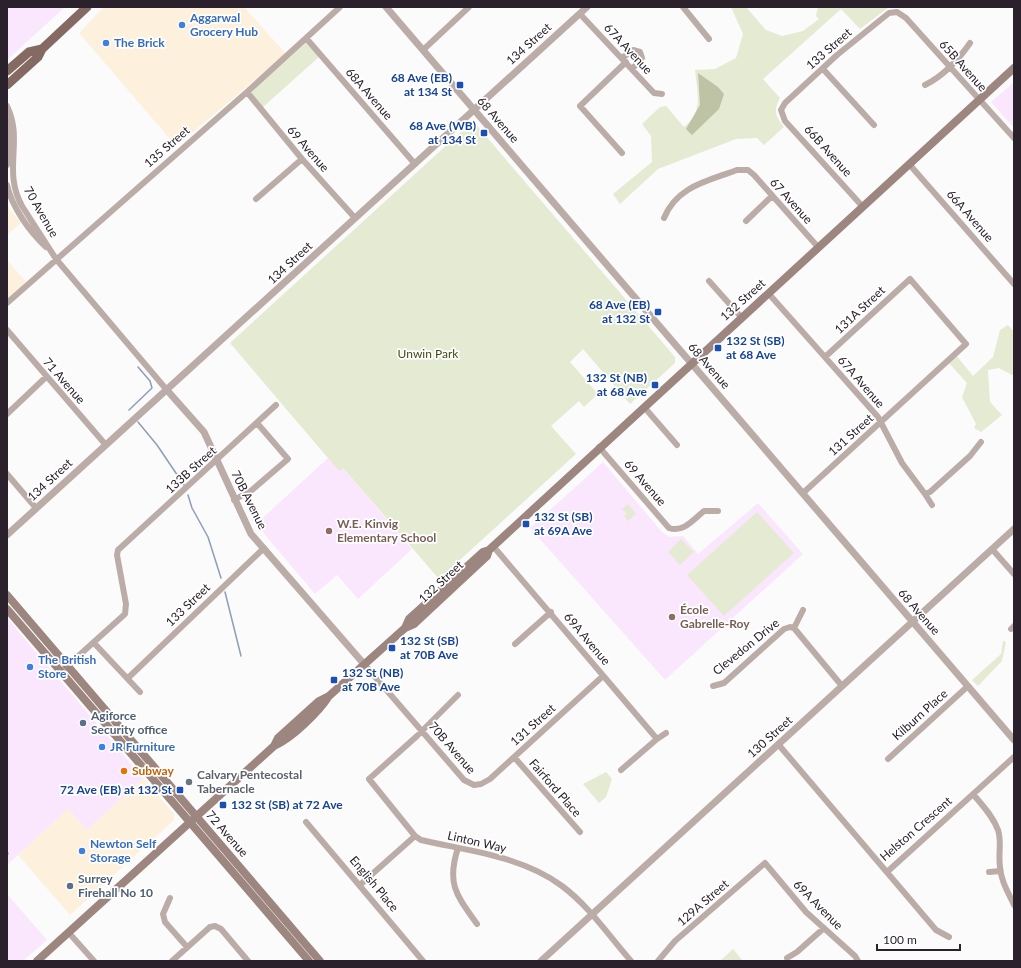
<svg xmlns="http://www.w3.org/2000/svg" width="1021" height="968" font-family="Lato,sans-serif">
<rect width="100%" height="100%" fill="#fbfbfb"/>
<!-- commercial -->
<path fill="#fdf0dc" d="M104 7H244L286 54 176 146 79 33Z
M7 206 21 223 7 235Z
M7 260 26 282 7 300Z
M143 778 174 814V820L70 915 18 855 68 809 87 830Z"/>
<!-- built -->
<path fill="#fae7fd" d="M7 7H65L7 60Z
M1014 82V128L991 102Z
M328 458 339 470 342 467 412 549 358 599 337 575 315 594 256 524Z
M603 462 662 532 669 537 683 536 698 554 758 503 803 554 665 680 530 528Z
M7 618 143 778 87 830 68 809 7 865Z
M7 894 47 940 23 961H7Z"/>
<!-- green -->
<path fill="#e5ead2" d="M731 7H746L766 30 782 36 803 31 819 19 816 16 818 7H889L860 29 841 9 763 79 780 98C773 112 775 115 784 127L764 145 757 138 736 139 658 169 620 204 613 194 652 162 651 136 642 124 660 107 666 106 684 127C704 112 697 92 695 70L715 69 736 58 743 34Z
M306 41 320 56 262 108 249 93Z
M473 121 675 357V363L630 404 583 349 570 362 598 394 584 407 579 401 551 426 576 454 439 579 343 468 339 471 230 343Z
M1008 325 1014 332V374L1012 375 999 368 988 370 990 402 1002 415 981 432 974 428 976 424 962 397 967 383 947 361 955 354 973 376 993 357 1000 330Z
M628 504 636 514 628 521 624 516 627 514 622 509Z
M757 512 794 553 724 616 687 575Z
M681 539 694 552 680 565 668 552Z
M1003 641 1006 642 1002 661 978 686 972 680 1001 654Z
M606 772 612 779 606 797 599 803 583 784Z
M733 949 743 961H720Z"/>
<!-- forest -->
<path fill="#bdc3a4" d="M698 73 718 87 724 94 719 109 692 135 686 129 700 105Z"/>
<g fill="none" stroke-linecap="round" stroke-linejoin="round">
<!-- stream -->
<path stroke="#8d9eb8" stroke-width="1.5" d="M129 410 152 388 150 381 138 367
M138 422 157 445 184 485
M188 495 192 508 208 537 221 578
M225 592 241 656"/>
<!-- minor -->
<path stroke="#bbaca7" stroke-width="6" d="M683 7 709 39
M580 14 654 93 662 94
M306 38 415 164
M423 50 469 7
M622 58 633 50 640 52 642 58 632 69
M823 69 874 125
M925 85C943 76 959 59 970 43
M247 92 302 159 355 218
M7 106C24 141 2 170 22 206L56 259 166 389
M7 118 10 136 7 165
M622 153 580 106 626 62
M909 164 1014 284
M7 185C12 207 29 231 46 247
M256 199 302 159
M863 207 785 121 781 110 785 103 837 55 889 13 897 12 906 18 1014 138
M664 218C677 186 708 181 737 170H748L754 175 818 247
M746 221 772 196
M709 281 742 318
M769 294 878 417 902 463 925 494 930 492 970 456 981 442
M7 303 247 92 340 7
M7 330 105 444
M644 407 677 445
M7 414 46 377
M599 447 669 528C683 533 693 520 704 511H718
M7 474 36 508
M803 493 966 344 910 279 825 357
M925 494 932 505
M234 500 252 490 288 459 257 423
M493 546 657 739 666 733
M992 549 1014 574
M794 628 842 686
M1011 629 1014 626
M94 643 140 692
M515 644 551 612
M364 664 464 780 474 785 481 784 490 779 603 676
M65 668 125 614 126 604 117 555 118 550 276 405
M128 678 264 548
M713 686 724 683 784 629 790 627 794 628 803 610
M458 695 417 736 369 779 415 836 421 840C468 851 522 856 562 886 589 906 609 936 631 961
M778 744 936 930 949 937
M514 757 580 832
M888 759 968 686
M621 770 657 739
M973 794C982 805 993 816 998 830 1002 842 998 854 1000 867 1001 881 1008 892 1014 905
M306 822 423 961
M458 848C446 884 457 896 477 924
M887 872 1014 757
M989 872 1000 871
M361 884 415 836
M170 898 163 914 165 922 187 947
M69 933 94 961
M787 958 797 952 824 928
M172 961 210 927 215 926 221 929 248 961
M658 961 675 941 765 863 806 912 855 956 858 961"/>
<!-- tertiary -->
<path stroke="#bbaca7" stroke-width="7" d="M386 7 1014 740
M166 389 204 432 251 534 364 664
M7 535 587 7
M541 961 1014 529"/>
<!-- secondary -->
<path stroke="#9c867f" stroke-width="8" d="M7 595 320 961
M7 609 309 961
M405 628 409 619 483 552 489 550 1014 68
M274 746 278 738 319 701 329 696 405 628 414 624 487 556 489 550
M37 961 274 746C291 739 319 712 329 696"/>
<!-- primary -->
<path stroke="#846a62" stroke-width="9" d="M7 71 29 52 42 49
M7 85 38 57 42 49 87 7"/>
<!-- rail casing -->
<g stroke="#949095" stroke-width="3">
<path id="rail" d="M7 853V854"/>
</g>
<!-- rail -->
<use href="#rail" stroke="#fff" stroke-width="1.5" stroke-dasharray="4.5" stroke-linecap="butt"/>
</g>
<!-- markers -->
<g fill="#3f7fe0" stroke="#fff" stroke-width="1.5">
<circle cx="182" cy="25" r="4"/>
<circle cx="106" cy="43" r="4"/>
<circle cx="30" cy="667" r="4"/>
<circle cx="102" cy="747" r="4"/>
<circle cx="82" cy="851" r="4"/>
</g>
<g fill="#1a4fb4" stroke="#fff" stroke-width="1.5">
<rect x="456" y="81" width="8" height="8" rx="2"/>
<rect x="480" y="129" width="8" height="8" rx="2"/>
<rect x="654" y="308" width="8" height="8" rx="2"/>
<rect x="714" y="344" width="8" height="8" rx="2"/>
<rect x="651" y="381" width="8" height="8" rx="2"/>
<rect x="522" y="520" width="8" height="8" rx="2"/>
<rect x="388" y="644" width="8" height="8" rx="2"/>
<rect x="330" y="676" width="8" height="8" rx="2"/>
<rect x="176" y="786" width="8" height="8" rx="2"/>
<rect x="219" y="801" width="8" height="8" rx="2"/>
</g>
<g fill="#8d6e63" stroke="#fff" stroke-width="1.5">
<circle cx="329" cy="531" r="4"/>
<circle cx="672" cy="617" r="4"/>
</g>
<g fill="#5c6f8a" stroke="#fff" stroke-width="1.5">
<circle cx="83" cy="723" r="4"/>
<circle cx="70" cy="886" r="4"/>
</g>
<circle fill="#e8710a" stroke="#fff" stroke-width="1.5" cx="124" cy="771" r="4"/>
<circle fill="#6b7280" stroke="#fff" stroke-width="1.5" cx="189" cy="782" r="4"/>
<g text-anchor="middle" stroke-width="3.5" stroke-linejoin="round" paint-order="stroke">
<!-- shop labels -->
<g font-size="12" font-weight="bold" fill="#366cbe" stroke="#fff" text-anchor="start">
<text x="190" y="22">Aggarwal<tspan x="190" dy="14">Grocery Hub</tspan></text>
<text x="114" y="47">The Brick</text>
<text x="38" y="664">The British<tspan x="38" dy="14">Store</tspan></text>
<text x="110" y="751">JR Furniture</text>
<text x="90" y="848">Newton Self<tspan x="90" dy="14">Storage</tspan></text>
</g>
<!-- street labels -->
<g font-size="12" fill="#2a212c" stroke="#fff">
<text transform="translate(529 44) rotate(-42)" y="4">134 Street</text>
<text transform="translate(628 49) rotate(47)" y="4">67A Avenue</text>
<text transform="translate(829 49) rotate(-41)" y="4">133 Street</text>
<text transform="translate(963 66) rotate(48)" y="4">65B Avenue</text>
<text transform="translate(369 94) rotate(49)" y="4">68A Avenue</text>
<text transform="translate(498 120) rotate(49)" y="4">68 Avenue</text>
<text transform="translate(167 147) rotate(-41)" y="4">135 Street</text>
<text transform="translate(308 149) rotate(49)" y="4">69 Avenue</text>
<text transform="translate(828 151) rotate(48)" y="4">66B Avenue</text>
<text transform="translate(791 201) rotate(48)" y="4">67 Avenue</text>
<text transform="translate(41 212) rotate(60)" y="4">70 Avenue</text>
<text transform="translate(970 216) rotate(49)" y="4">66A Avenue</text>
<text transform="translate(290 263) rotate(-43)" y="4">134 Street</text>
<text transform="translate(743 300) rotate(-42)" y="4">132 Street</text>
<text transform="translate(860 310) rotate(-43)" y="4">131A Street</text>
<text transform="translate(709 366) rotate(49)" y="4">68 Avenue</text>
<text transform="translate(64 381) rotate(49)" y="4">71 Avenue</text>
<text transform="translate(861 382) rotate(49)" y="4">67A Avenue</text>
<text transform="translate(851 435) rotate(-42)" y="4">131 Street</text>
<text transform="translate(191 470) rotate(-42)" y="4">133B Street</text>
<text transform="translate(50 480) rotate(-43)" y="4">134 Street</text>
<text transform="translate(645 483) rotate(49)" y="4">69 Avenue</text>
<text transform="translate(249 500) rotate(63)" y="4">70B Avenue</text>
<text transform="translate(441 582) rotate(-43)" y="4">132 Street</text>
<text transform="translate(188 605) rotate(-44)" y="4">133 Street</text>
<text transform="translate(919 612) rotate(49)" y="4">68 Avenue</text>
<text transform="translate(587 639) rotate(50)" y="4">69A Avenue</text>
<text transform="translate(746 647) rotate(-39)" y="4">Clevedon Drive</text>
<text transform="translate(920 715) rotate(-42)" y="4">Kilburn Place</text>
<text transform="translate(533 725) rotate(-42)" y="4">131 Street</text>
<text transform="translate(770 737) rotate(-42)" y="4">130 Street</text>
<text transform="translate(452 748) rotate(49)" y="4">70B Avenue</text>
<text transform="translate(555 788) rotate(49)" y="4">Fairford Place</text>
<text transform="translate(916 829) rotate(-41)" y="4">Helston Crescent</text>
<text transform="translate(227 834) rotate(49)" y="4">72 Avenue</text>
<text transform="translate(477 842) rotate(13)" y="4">Linton Way</text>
<text transform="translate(374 884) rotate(50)" y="4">English Place</text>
<text transform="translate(703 903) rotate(-41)" y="4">129A Street</text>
<text transform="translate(818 905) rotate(45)" y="4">69A Avenue</text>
</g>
<!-- transit labels -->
<g font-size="12" font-weight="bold" fill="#164399" stroke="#fff" text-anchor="end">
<text x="452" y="82">68 Ave (EB)<tspan x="452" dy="14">at 134 St</tspan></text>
<text x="476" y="130">68 Ave (WB)<tspan x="476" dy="14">at 134 St</tspan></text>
<text x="650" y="309">68 Ave (EB)<tspan x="650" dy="14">at 132 St</tspan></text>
<text x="726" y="345" text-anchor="start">132 St (SB)<tspan x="726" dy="14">at 68 Ave</tspan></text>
<text x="647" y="382">132 St (NB)<tspan x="647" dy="14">at 68 Ave</tspan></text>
<text x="534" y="521" text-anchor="start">132 St (SB)<tspan x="534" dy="14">at 69A Ave</tspan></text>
<text x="400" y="645" text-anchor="start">132 St (SB)<tspan x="400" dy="14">at 70B Ave</tspan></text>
<text x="342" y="677" text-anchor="start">132 St (NB)<tspan x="342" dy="14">at 70B Ave</tspan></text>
<text x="172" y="794">72 Ave (EB) at 132 St</text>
<text x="231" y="809" text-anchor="start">132 St (SB) at 72 Ave</text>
</g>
<!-- park labels -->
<g font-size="12" fill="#434a17" stroke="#fff">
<text x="428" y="358">Unwin Park</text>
</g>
<!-- education labels -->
<g font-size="12" font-weight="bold" fill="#785e54" stroke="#fff" text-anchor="start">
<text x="337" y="528">W.E. Kinvig<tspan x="337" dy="14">Elementary School</tspan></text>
<text x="680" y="614">École<tspan x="680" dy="14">Gabrelle-Roy</tspan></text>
</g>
<!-- service labels -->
<g font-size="12" font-weight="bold" fill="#4e5e75" stroke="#fff" text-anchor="start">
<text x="91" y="720">Agiforce<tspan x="91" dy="14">Security office</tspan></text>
<text x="78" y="883">Surrey<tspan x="78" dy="14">Firehall No 10</tspan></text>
</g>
<!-- food labels -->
<g font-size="12" font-weight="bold" fill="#c56008" stroke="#fff" text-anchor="start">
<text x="132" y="775">Subway</text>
</g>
<!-- worship labels -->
<g font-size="12" font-weight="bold" fill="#5b616d" stroke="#fff" text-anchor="start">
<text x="197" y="779">Calvary Pentecostal<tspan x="197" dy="14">Tabernacle</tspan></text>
</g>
</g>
<!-- border -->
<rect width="1021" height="968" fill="none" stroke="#2a212c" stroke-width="16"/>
<!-- scale -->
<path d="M877 944v6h83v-6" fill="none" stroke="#2a212c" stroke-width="2"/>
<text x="883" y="944" font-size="12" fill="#2a212c" stroke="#ffffff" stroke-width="3" paint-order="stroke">100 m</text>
</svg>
